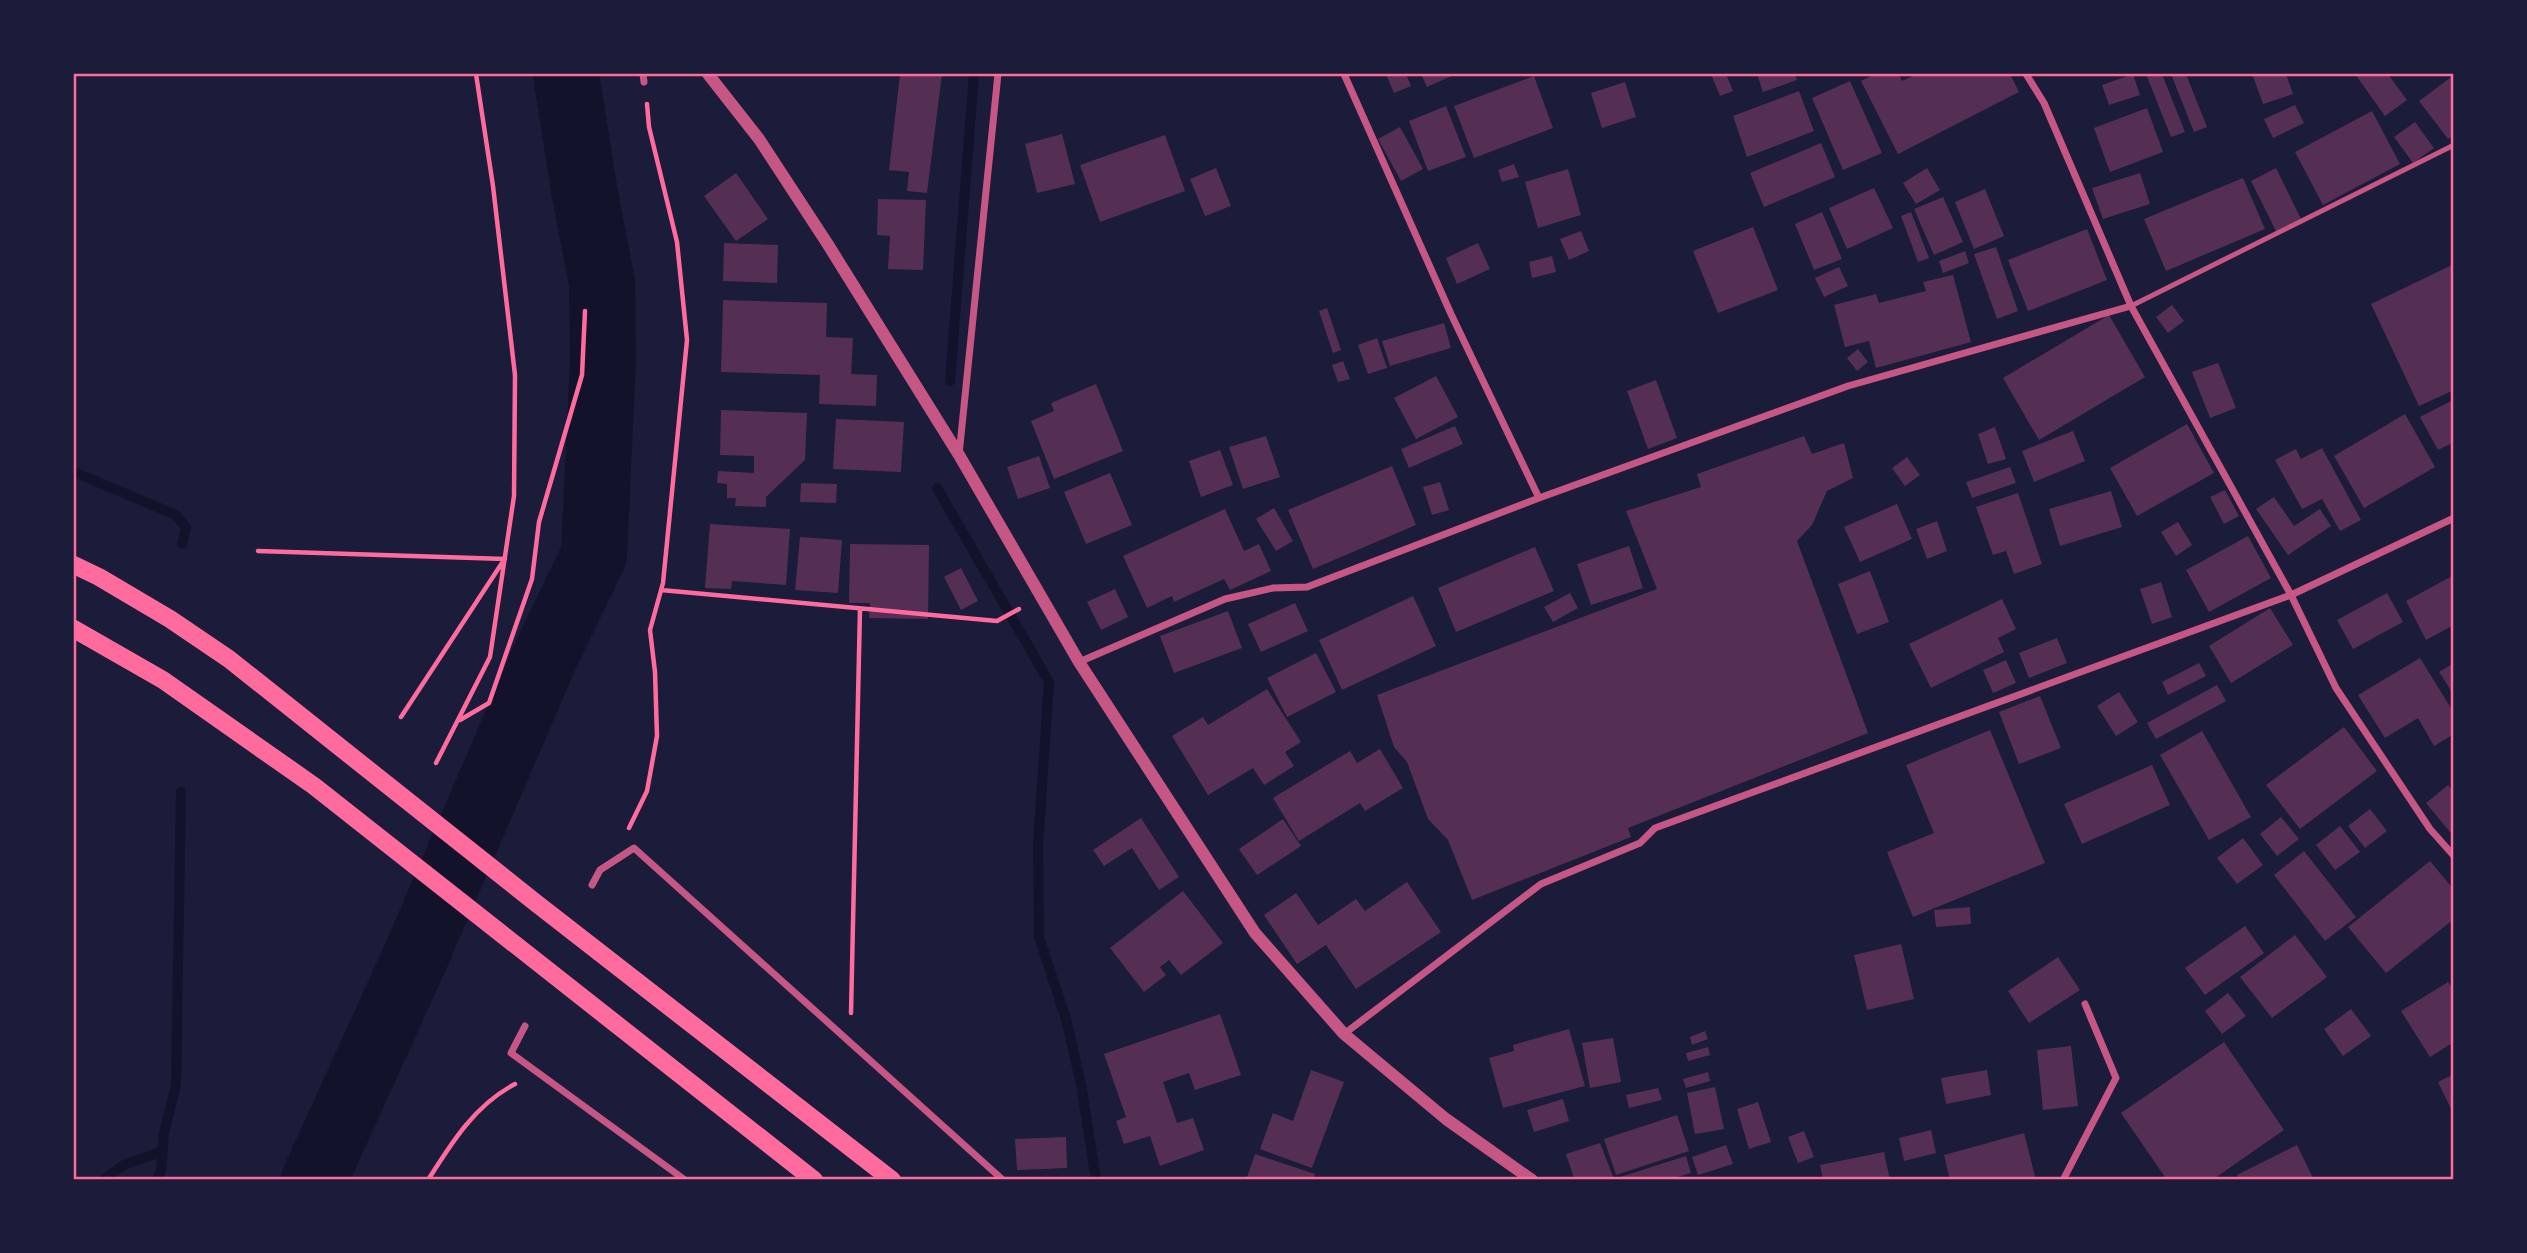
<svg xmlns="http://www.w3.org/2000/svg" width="2527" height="1253" font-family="Cabin,sans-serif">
<rect width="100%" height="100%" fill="#1b1b3a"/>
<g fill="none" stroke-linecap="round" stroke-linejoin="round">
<!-- stream -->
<path stroke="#12122b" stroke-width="10" d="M950 381 974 74
M74 472 176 515 186 528 182 544
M937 488 1049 682 1038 845 1039 937 1066 1019 1081 1084 1096 1180
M103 1180 124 1165 163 1151
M157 1180 161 1171 164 1133 176 1085 181 792"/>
<!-- river -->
<path stroke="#12122b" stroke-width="66" d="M314 1180 415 958 547 652 594 555 603 361 602 283 584 189 566 74"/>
</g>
<!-- building -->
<path fill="#542f53" d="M900 74H942L927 193 907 191 909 172 889 170Z
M1386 74H1406L1411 86 1394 93Z
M1421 74H1456L1427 87Z
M1711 74H1726L1733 91 1720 96Z
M1757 74H1795L1797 80 1763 92Z
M1875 74H1899L1902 81 1917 74H2010L2019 92 1898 154 1861 81Z
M2133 74 2140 95 2109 105 2102 85Z
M2146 74H2162L2185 132 2171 137Z
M2171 74H2186L2207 127 2194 132Z
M2252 74H2286L2293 94 2263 104Z
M2355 74H2388L2407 100 2385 116Z
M2454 75V135L2448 139 2419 101Z
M1534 76 1553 128 1474 158 1454 106Z
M1850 81 1882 153 1843 170 1812 98Z
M1625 82 1636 117 1602 128 1591 93Z
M1799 91 1814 131 1747 157 1733 116Z
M2295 105 2304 123 2273 138 2264 119Z
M1446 106 1466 157 1428 171 1409 121Z
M2147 108 2163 152 2110 172 2094 128Z
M2372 111 2400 164 2323 205 2295 152Z
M2415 122 2434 148 2413 163 2394 137Z
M1400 127 1423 169 1401 181 1378 139Z
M1062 134 1075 184 1037 193 1025 144Z
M1165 135 1185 191 1100 222 1080 165Z
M1821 143 1835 177 1764 207 1750 173Z
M1514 164 1519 177 1502 182 1498 170Z
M1216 168 1231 206 1205 216 1190 179Z
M1927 168 1940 190 1916 204 1903 183Z
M2276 168 2301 219 2276 231 2251 181Z
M1568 169 1581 215 1538 228 1525 182Z
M736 173 768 219 736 241 704 196Z
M2140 173 2150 204 2103 219 2092 188Z
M2243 178 2265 229 2166 271 2144 219Z
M1874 188 1893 228 1847 249 1829 208Z
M1985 189 2004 236 1974 249 1955 202Z
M1943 197 1963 242 1934 255 1914 209Z
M878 199 926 200 923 270 888 269 890 236 877 235Z
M1822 212 1842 259 1814 270 1795 224Z
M1911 212 1929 258 1918 262 1901 216Z
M1753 227 1778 290 1718 313 1693 251Z
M2087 229 2107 280 2028 311 2008 260Z
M1581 231 1589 251 1569 260 1560 239Z
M724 243 778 245 777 283 723 281Z
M1478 243 1490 269 1457 284 1446 258Z
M1996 247 2018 311 1997 319 1974 254Z
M1965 251 1969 263 1943 273 1939 261Z
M1552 256 1556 272 1532 278 1529 262Z
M2454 264V390L2419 406 2371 304Z
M1839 267 1848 286 1824 297 1815 278Z
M1953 275 1971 342 1876 368 1869 341 1845 347 1834 305 1876 294 1879 303 1926 291 1923 282Z
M723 300 827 303 826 337 853 338 851 374 877 375 876 406 819 404 820 375 721 372Z
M2172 305 2184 321 2168 333 2156 317Z
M1327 308 1341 350 1333 353 1319 311Z
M2109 315 2145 377 2039 440 2003 378Z
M1444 323 1451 348 1390 366 1382 341Z
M1377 338 1387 368 1368 374 1358 345Z
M1858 349 1868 362 1857 371 1847 358Z
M1343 361 1350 379 1338 382 1332 365Z
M2218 363 2236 408 2210 418 2192 372Z
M1436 376 1458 417 1416 439 1394 398Z
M1656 380 1677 438 1648 449 1627 391Z
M1096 384 1123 451 1054 479 1031 421 1054 411 1051 403Z
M2451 401 2454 406V442L2438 450 2420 417Z
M721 410 807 413 805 460 766 497V507L735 506 736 498H727V484L717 483 718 471 754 473V456L720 455Z
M2405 414 2435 467 2364 508 2334 456Z
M836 419 904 422 901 472 833 469Z
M2187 424 2214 473 2137 516 2110 468Z
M1455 426 1463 444 1409 468 1401 449Z
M1995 427 2006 459 1988 464 1978 434Z
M2073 431 2085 461 2034 482 2022 451Z
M1266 436 1280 477 1243 489 1229 447Z
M1804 436 1812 454 1844 443 1853 478 1827 491 1812 525 1797 541 1868 733 1628 828 1631 837 1472 900 1448 840 1428 819 1407 762 1394 747 1377 695 1657 589 1626 511 1701 487 1697 474Z
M2322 448 2361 520 2340 531 2322 499 2302 509 2275 460 2296 449 2301 459Z
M1220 450 1233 485 1201 497 1189 461Z
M1039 456 1050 488 1018 499 1007 467Z
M1907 457 1920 475 1905 486 1892 468Z
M1392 466 1416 525 1313 569 1288 510Z
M2010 467 2016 483 1972 498 1966 482Z
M1110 473 1132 525 1086 544 1064 492Z
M1440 482 1449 510 1432 515 1423 487Z
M801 483 837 484 836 503 800 502Z
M2225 490 2239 516 2224 524 2210 497Z
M2111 491 2122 527 2060 546 2049 509Z
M2018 493 2042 564 2014 574 2006 551 1993 555 1976 507Z
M2274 497 2294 526 2320 509 2331 526 2288 555 2256 509Z
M1897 504 1912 539 1860 562 1844 527Z
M1274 508 1293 541 1276 551 1256 519Z
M1225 509 1244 551 1259 544 1271 571 1230 590 1224 579 1174 602 1172 596 1147 608 1123 556Z
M1937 521 1947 551 1927 559 1916 529Z
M2178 522 2192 545 2176 556 2161 532Z
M710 524 790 529 786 585 732 581 731 589 705 588Z
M2248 536 2271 578 2209 612 2186 570Z
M800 537 842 540 838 593 795 590Z
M850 544 929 545 928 619 869 618 870 603H849Z
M1629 546 1643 588 1591 605 1577 564Z
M1535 547 1554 591 1456 632 1438 588Z
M961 568 978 601 961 610 944 577Z
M1870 571 1889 622 1857 634 1838 584Z
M2454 575V625L2426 640 2406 601Z
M2161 582 2172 617 2152 624 2140 589Z
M1115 589 1128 617 1101 630 1087 602Z
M1570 593 1578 608 1553 622 1544 607Z
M2387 593 2403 622 2353 649 2337 620Z
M1413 596 1436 646 1342 690 1319 640Z
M2002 599 2016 629 1998 638 2004 652 1931 688 1909 644Z
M1295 603 1308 631 1261 652 1248 624Z
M2270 608 2293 645 2231 683 2209 646Z
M1228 611 1242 648 1174 673 1160 636Z
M2057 638 2067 663 2029 678 2019 653Z
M1316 653 1336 692 1287 717 1267 678Z
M2420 658 2454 713V734L2434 746 2418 718 2385 738 2358 695Z
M2006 660 2016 683 1993 693 1983 670Z
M2199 663 2206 676 2168 695 2162 682Z
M2454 663V695L2439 672Z
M2217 685 2226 701 2156 739 2147 723Z
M1267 689 1301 742 1285 752 1294 766 1264 785 1253 768 1208 795 1172 736 1203 717 1208 725Z
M2119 692 2138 722 2116 736 2097 706Z
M2040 696 2061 748 2019 764 1999 712Z
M2344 727 2377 771 2300 829 2266 785Z
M1990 730 2045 863 1913 917 1887 852 1934 833 1906 765Z
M2202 731 2251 817 2209 840 2160 755Z
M1380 749 1403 788 1365 811 1360 803 1299 841 1273 798 1350 751 1357 763Z
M2152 765 2170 805 2082 844 2064 804Z
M2448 785 2454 792V837L2426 803Z
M2370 809 2387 831 2365 848 2348 826Z
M2281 817 2299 839 2277 856 2260 834Z
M1141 818 1179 877 1159 890 1132 848 1104 866 1093 850Z
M1283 819 1301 846 1257 875 1239 849Z
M2340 826 2360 852 2335 870 2316 845Z
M2243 838 2263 865 2237 884 2217 858Z
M2304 851 2356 917 2325 941 2274 875Z
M2430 861 2454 890V919L2386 973 2348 927Z
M1407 882 1441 932 1356 989 1326 945 1297 964 1264 915 1296 893 1318 925 1356 899 1365 911Z
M1183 891 1223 943 1181 975 1169 960 1160 967 1166 975 1144 992 1110 948Z
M1970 907 1971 924 1936 927 1934 910Z
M2245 926 2264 953 2205 995 2185 968Z
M2295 935 2327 977 2272 1018 2240 977Z
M1901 944 1914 999 1867 1010 1854 955Z
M2058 957 2080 990 2029 1023 2008 991Z
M2448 982 2454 991V1042L2430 1057 2401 1011Z
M2228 993 2246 1016 2222 1034 2205 1011Z
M2351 1009 2371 1036 2343 1056 2324 1029Z
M1220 1014 1241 1075 1195 1090 1189 1073 1163 1082 1177 1123 1193 1118 1204 1150 1160 1166 1150 1136 1124 1144 1116 1121 1126 1117 1104 1054Z
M1569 1029 1585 1086 1503 1108 1489 1058 1514 1051 1513 1045Z
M1705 1031 1708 1039 1692 1045 1690 1037Z
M1613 1038 1621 1082 1590 1088 1582 1043Z
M2224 1042 2284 1130 2212 1180H2167L2121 1113Z
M2071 1046 2078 1106 2043 1110 2037 1050Z
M1708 1047 1710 1055 1688 1061 1686 1053Z
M1311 1070 1344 1082 1312 1168 1260 1149 1273 1113 1293 1121Z
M1987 1070 1991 1095 1946 1104 1941 1078Z
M1708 1072 1710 1081 1686 1088 1683 1079Z
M2454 1074V1115L2438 1082Z
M1715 1087 1724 1129 1695 1134 1687 1093Z
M1658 1088 1662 1100 1629 1108 1626 1095Z
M1563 1099 1569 1121 1534 1132 1527 1110Z
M1758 1102 1771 1142 1749 1149 1737 1109Z
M1677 1115 1689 1151 1616 1175 1604 1139Z
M1931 1130 1936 1153 1904 1161 1899 1138Z
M1804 1131 1814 1157 1798 1163 1788 1137Z
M2024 1133 2036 1180H1950L1944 1155Z
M1066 1137 1067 1168 1017 1170 1015 1139Z
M1600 1143 1614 1179 1686 1156 1691 1173 1667 1180H1579L1574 1178 1566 1154Z
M1726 1145 1733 1164 1698 1175 1692 1157Z
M2297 1145 2314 1180H2239L2237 1175Z
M1884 1152 1890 1180H1823L1820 1165Z
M1255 1154 1315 1174 1314 1180H1246Z"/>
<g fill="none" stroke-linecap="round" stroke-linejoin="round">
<!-- path -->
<path stroke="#ff6b9d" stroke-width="4.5" d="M258 551 505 559
M661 590 997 621 1019 609
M401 717 502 563
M460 720 489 703 532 579 539 522 582 375 585 311
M436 763 490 657 514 496 515 375 493 186 476 74
M629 828 647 791 657 736 655 672 650 630 663 583 687 340 677 242 649 127 647 104
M851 1013 860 609
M428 1180C452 1142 475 1105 515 1084"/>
<!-- service -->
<path stroke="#c65784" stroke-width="5" d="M2131 306 2454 145"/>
<!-- minor -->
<path stroke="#c65784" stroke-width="7" d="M643 74 644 82
M1344 74 1451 314 1539 498
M2026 74 2044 103 2131 306 2291 595 2336 688 2430 829 2454 856
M959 455 998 74
M1079 662 1225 599 1273 588 1307 587 1539 498 1848 386 2131 306
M592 885 600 870 634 848 1003 1180
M525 1026 511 1053 685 1180
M1344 1034 1541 884 1640 843 1655 828 2291 595 2454 518
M2063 1180 2116 1078 2085 1004"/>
<!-- tertiary -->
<path stroke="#c65784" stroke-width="12" d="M708 74 759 139 827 243 959 455 1079 662 1255 933 1344 1034 1446 1119 1532 1180"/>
<!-- primary -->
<path stroke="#ff6b9d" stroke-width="18" d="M74 565 99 577 170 619 229 659 536 903 892 1180
M74 629 163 680 314 786 814 1180"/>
</g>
<!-- border -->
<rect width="2527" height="1253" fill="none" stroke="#1b1b3a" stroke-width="150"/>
<rect x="75" y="75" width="2377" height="1103" fill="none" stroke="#ff6b9d" stroke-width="2.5"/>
</svg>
